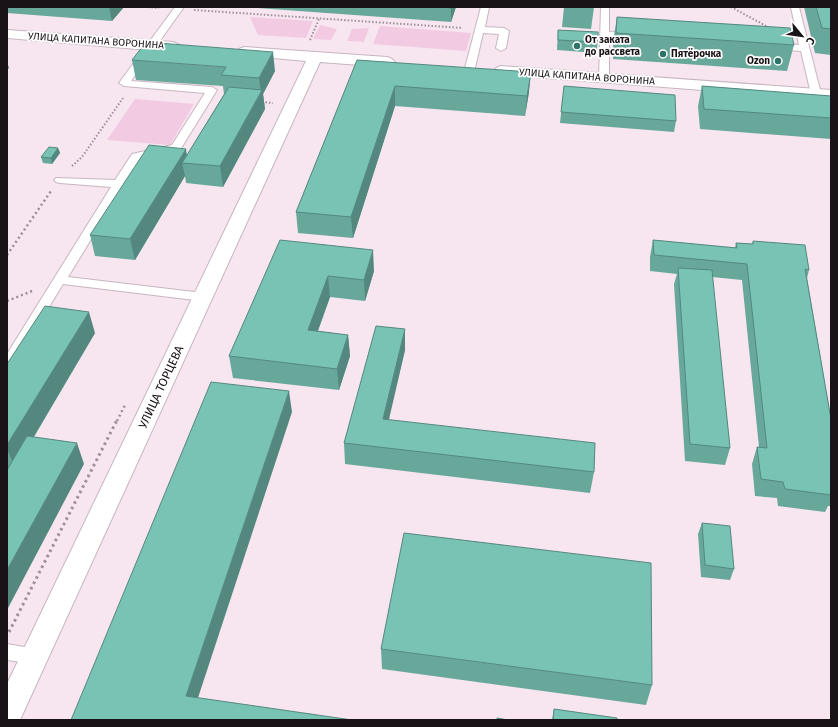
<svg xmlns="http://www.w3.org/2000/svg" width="838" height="727" viewBox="0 0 838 727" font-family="'Fira Sans',sans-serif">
	<rect width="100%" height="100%" fill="#f7e5f0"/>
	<path fill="#f2cbe3" d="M250 17 313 21 306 38 258 35Z
		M320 25 337 29 331 40 313 39Z
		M380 26 471 33 466 51 373 44Z
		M369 28 364 42 347 41 352 29Z
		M135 99 194 104 170 145 107 140Z"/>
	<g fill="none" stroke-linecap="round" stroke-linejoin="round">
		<g stroke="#c7b6c0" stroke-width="2">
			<path id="lane" d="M175 7H184L131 81 212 87 217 90 180 150 140 159 68 277 203 293 208 294 210 297 208 300 203 301 63 284 12 368 7 370V354L111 187 60 183 56 182 54 180 56 178 115 180 132 154 172 145 205 93 124 86 119 83Z
				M481 7H489L485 27 504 28 509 31 506 48 501 51 496 48 499 34 483 33 475 68 470 71 465 68Z
				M601 7H609V32L632 33 637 36 632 39 609 37V78L604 81 599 78Z
				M791 7H799L821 94 820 96 816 97 811 94 801 51 775 49 770 46 775 43 799 45Z
				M7 644 41 650 44 656 41 662 35 664 7 660Z"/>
		</g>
		<g stroke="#c7b6c0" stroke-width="2">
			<path id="street" d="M7 30 173 42 178 44 181 47 178 50 173 52 7 38Z
				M244 47 387 57 392 59 395 62 392 65 387 67 320 62 20 720H7V684L306 61 239 55 236 52 239 49Z
				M501 66 831 90V100L496 74 493 71 496 68Z"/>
		</g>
		<path stroke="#9c8f97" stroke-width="2" stroke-dasharray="1.5 2" stroke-linecap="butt" d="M148 7 159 8
			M731 7 768 27
			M194 10 463 28
			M310 40 319 19
			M262 102 273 103
			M72 166 82 157 123 98"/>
		<path stroke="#9c8f97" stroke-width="2.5" stroke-dasharray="2 3" stroke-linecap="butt" d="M7 255 51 191
			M7 301 32 291
			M117 421 125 405"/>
		<path stroke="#9c8f97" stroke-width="3" stroke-dasharray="2.5 3.5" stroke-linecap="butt" d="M9 632 117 420"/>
		<use href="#lane" fill="#fff" fill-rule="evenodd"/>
		<use href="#street" fill="#fff" fill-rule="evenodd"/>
	</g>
	<path fill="#67a89b" d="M7 7H124L112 21 7 13Z
		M242 7H456L451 22Z
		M564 7H594L591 29 562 27Z
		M804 7H831V55L815 53Z
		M617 17 794 45 787 71 613 59V42Z
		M558 30 598 42 596 53 557 50Z
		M132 60 275 71 263 94 265 109 223 187 186 183 185 176 135 260 95 256 90 235 187 155 224 94 223 86 136 80Z
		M357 60 529 92 525 116 395 106 353 238 298 233 296 212Z
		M564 86 676 121 674 132 560 123Z
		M702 86 831 96V139L700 129 698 106Z
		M58 148 60 153 52 164 43 163 41 157Z
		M280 240 374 271 365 301 330 297 318 331 348 335 350 356 339 390 233 378 229 356Z
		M653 240 735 248 736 243 752 244 753 241 809 270 807 278 831 419V506H828L825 512 778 506 777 498 755 496 752 464 757 447H759L742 280 712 277 730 448 725 465 685 461 674 284 677 274 650 271V257Z
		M405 329V350L388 420 594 472 590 493 345 464 344 443Z
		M95 333 34 437 84 464 7 467V364Z
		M702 523 734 569 730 580 701 577 698 534Z
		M381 649 652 685 646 705 382 669Z
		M554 709 617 720H552Z"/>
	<path fill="#54887e" d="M109 7H124L112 21Z
		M452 7H456L451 22V8Z
		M273 52 275 71 263 94 265 109 223 187 220 166 261 93 259 78Z
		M7 62 9 68 7 70Z
		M531 72 529 92 525 116 527 96Z
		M395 86V106L353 238 351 217Z
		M58 148 60 153 52 164 51 158Z
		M186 149 188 163H182L185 176 135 260 130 239Z
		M373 250 374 271 365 301 364 280Z
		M328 276 330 297 310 352 308 330Z
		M89 312 95 333 15 468 7 449V445Z
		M405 329V350L384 441 383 419Z
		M348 335 350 356 339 390 337 369Z
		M289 391 292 412 192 716 186 696Z
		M77 443 84 464 7 610V570Z"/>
	<path fill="#78c3b4" stroke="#54887e" d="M438 7H452L451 8Z
		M816 7H831V29L822 28Z
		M617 17 790 28 794 45 616 33Z
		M558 30 598 32V42L558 40Z
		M146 42 273 52 259 78 221 75 226 67 132 60Z
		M357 60 531 72 527 96 395 86 351 217 296 212Z
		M564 86 675 95 676 121 561 112Z
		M702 86 831 96V118L704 109Z
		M229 87 262 90 220 166 182 163Z
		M149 145 186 149 130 239 90 235Z
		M49 147 58 148 51 158 41 157Z
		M280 240 373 250 364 280 328 276 308 330 348 335 337 369 229 356Z
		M653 240 737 248 736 243 753 244V241L805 245 809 270 805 269 831 419V495L785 489 783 482 761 479 757 447 767 448 747 264 654 255Z
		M678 268 712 270 730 448 690 444Z
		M45 306 89 312 7 445V364Z
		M376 326 405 329 383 419 595 443 594 472 344 443Z
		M211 382 289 391 186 696 352 720H71Z
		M27 436 77 443 7 570V470Z
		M702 523 730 526 734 569 705 565Z
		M404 533 651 563 652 685 381 649Z
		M554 709 617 718V720H553Z
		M497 718 508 720H497Z"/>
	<g fill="#2e7367" stroke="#fff" stroke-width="1.5">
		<circle cx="577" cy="46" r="4"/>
		<circle cx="663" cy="54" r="4"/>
		<circle cx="778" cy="61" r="4"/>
	</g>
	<g text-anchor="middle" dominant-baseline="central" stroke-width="3.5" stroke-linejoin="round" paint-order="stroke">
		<g font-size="10" font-weight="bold" fill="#191317" stroke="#fff" text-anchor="start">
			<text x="585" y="40">От заката<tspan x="585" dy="12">до рассвета</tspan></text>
			<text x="671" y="54">Пятёрочка</text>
			<text x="770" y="61" text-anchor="end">Ozon</text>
		</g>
		<g font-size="10" fill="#191317" stroke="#fff">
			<text transform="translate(96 41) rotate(4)">УЛИЦА КАПИТАНА ВОРОНИНА</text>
			<text transform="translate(587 77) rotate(4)">УЛИЦА КАПИТАНА ВОРОНИНА</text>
		</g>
		<g font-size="12" fill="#191317" stroke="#fff">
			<text transform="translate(161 387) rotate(-65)">УЛИЦА ТОРЦЕВА</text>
		</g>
	</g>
	<rect width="838" height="727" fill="none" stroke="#191317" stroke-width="16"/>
	<g transform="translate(802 36) rotate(119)" stroke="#ffffff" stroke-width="3" paint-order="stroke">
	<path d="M0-3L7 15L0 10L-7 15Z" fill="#191317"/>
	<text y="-6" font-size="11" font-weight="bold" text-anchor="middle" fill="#191317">С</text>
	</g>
</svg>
